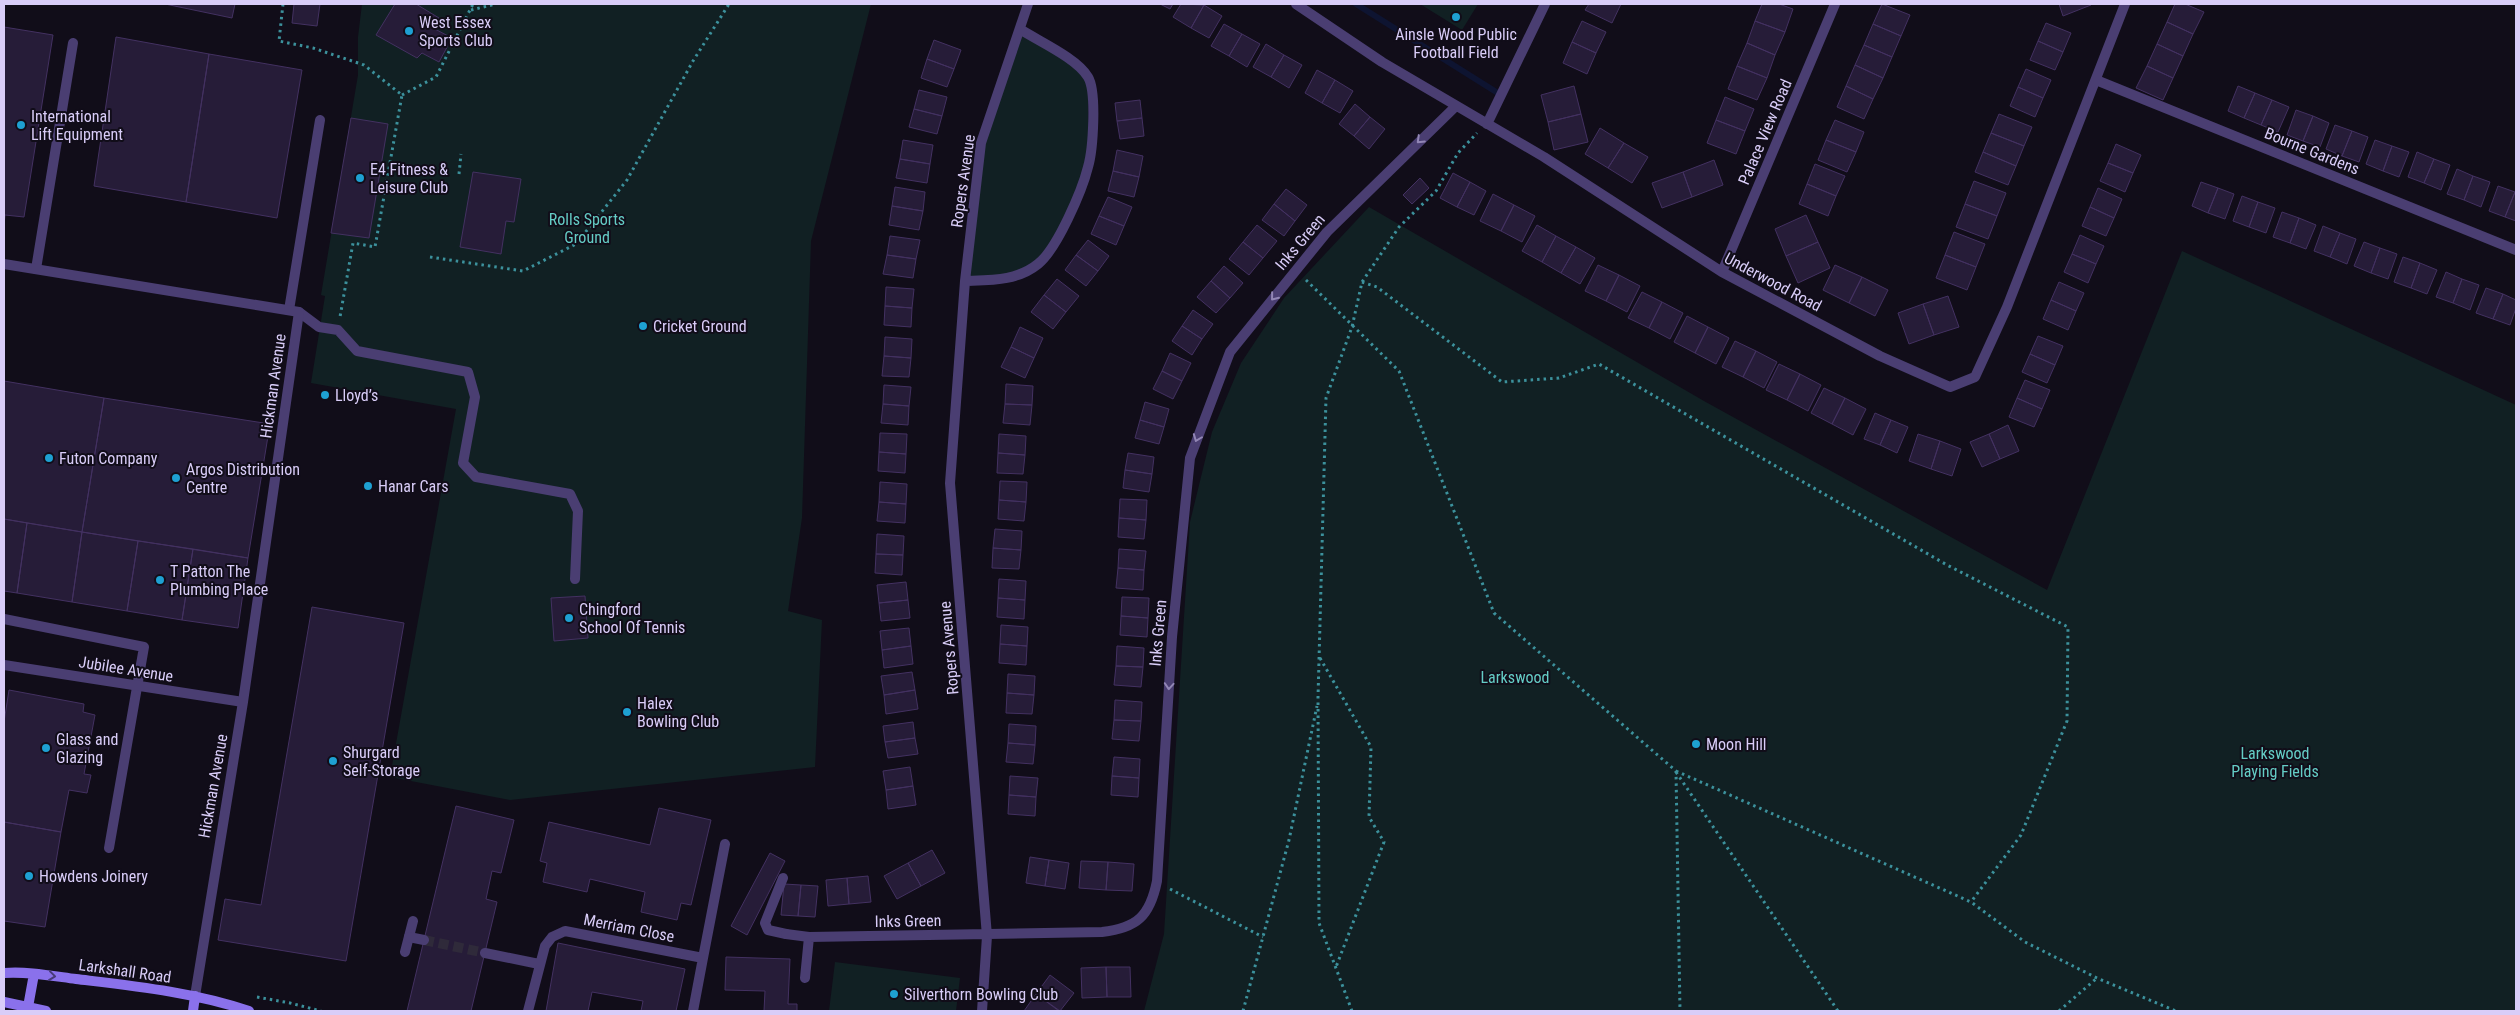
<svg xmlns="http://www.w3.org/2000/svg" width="2520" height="1015" viewBox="0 0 2520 1015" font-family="'Roboto Condensed',sans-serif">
	<rect width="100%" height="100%" fill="#110d19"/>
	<path fill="#112023" d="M362 4H871L811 241 802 518 788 611 822 620 815 767 510 800 390 777 456 409 311 383 325 296 321 295 358 75V37Z
		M1420 4H1478L1462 30Z
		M1020 29 1088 77 1089 166 1067 223 1039 264 1012 278 965 281 981 143Z
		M1369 207 1704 401 2047 590 2182 251 2516 405V1011H1144L1164 934 1190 522 1212 432 1241 363 1284 298Z
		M835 962 960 978 956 1011H829Z"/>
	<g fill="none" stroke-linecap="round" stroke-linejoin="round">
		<path stroke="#0e1431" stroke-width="6" d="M1356 4 1501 95"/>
	</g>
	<path fill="#261c38" stroke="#433161" d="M165 4H235L232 18Z
		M294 4H320L317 26 292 23Z
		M395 4H416L439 18 433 28 452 38 439 62 422 53 417 58 376 35Z
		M1160 4H1173L1170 9Z
		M1181 4 1204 5 1191 28 1173 17Z
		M1589 4H1621L1612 23 1585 10Z
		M1762 4H1779L1793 9 1785 32 1755 21Z
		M1882 4 1910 15 1901 36 1873 24Z
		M2059 4H2090L2091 5 2063 16Z
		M2175 4H2185L2204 12 2193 34 2167 22Z
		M1204 5 1222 16 1209 38 1191 28Z
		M1582 21 1606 32 1596 53 1572 42Z
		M1755 21 1785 32 1775 55 1747 43Z
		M2167 22 2193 34 2183 56 2157 44Z
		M2046 23 2071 33 2063 52 2038 41Z
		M1224 24 1242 34 1229 56 1211 46Z
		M1873 24 1901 36 1892 57 1864 45Z
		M4 27 53 35 24 217 5 215 4 225Z
		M1242 34 1260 44 1247 67 1229 56Z
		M116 37 209 54 186 202 94 186Z
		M934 40 961 50 954 69 927 59Z
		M2038 41 2063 52 2055 70 2030 60Z
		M1572 42 1596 53 1587 74 1563 63Z
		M1747 43 1775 55 1767 78 1737 66Z
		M1266 44 1284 55 1271 77 1253 67Z
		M2157 44 2183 56 2173 78 2147 66Z
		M1864 45 1892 57 1883 78 1855 65Z
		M209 54 302 70 277 218 186 202Z
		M1284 55 1302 65 1289 88 1271 77Z
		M927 59 954 69 947 87 921 78Z
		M1855 65 1883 78 1873 99 1846 86Z
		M1737 66 1767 78 1757 100 1728 89Z
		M2147 66 2173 78 2163 100 2136 88Z
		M2026 69 2051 80 2043 98 2018 87Z
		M1317 70 1335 80 1322 103 1305 93Z
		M1335 80 1353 91 1340 113 1322 103Z
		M1574 86 1581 114 1548 122 1541 95Z
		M1846 86 1873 99 1864 119 1837 107Z
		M2238 86 2255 93 2244 118 2228 111Z
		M2018 87 2043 98 2035 117 2010 106Z
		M919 90 947 97 942 116 914 109Z
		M2255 93 2272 100 2261 125 2244 118Z
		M1725 97 1754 109 1745 131 1716 120Z
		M1140 100 1142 118 1117 121 1115 103Z
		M2272 100 2289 107 2278 132 2261 125Z
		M1355 104 1370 117 1354 136 1339 124Z
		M914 109 942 116 937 134 909 127Z
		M2296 110 2313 116 2303 141 2287 135Z
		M1581 114 1588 142 1554 150 1548 122Z
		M1999 114 2032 127 2024 146 1991 133Z
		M2313 116 2329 123 2320 147 2303 141Z
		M1370 117 1385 129 1369 149 1354 136Z
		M351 118 388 124 369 238 331 233Z
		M1142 118 1144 136 1120 139 1117 121Z
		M1716 120 1745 131 1736 154 1707 143Z
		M1835 120 1864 132 1856 152 1826 140Z
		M2335 125 2352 131 2342 156 2326 149Z
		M1600 128 1624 143 1608 168 1585 154Z
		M2352 131 2368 137 2359 162 2342 156Z
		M1991 133 2024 146 2016 166 1983 152Z
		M903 140 933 145 930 164 900 159Z
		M1826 140 1856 152 1847 172 1818 160Z
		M2375 140 2392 146 2383 171 2366 164Z
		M1624 143 1648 157 1632 183 1608 168Z
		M2116 144 2141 155 2133 173 2108 163Z
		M2392 146 2409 152 2399 177 2383 171Z
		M1117 150 1143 156 1139 177 1113 171Z
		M1983 152 2016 166 2008 185 1975 172Z
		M2417 152 2434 159 2424 183 2408 177Z
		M900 159 930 164 927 183 896 178Z
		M2434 159 2450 165 2441 190 2424 183Z
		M1714 160 1723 185 1692 197 1683 172Z
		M2108 163 2133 173 2125 192 2100 181Z
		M1815 164 1845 176 1836 196 1807 184Z
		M2457 169 2473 176 2464 200 2447 194Z
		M1113 171 1139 177 1134 197 1108 191Z
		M473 172 521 179 514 222 506 221 501 254 460 247Z
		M1683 172 1692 197 1662 208 1652 183Z
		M1453 173 1470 182 1457 207 1440 198Z
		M2473 176 2490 182 2481 207 2464 200Z
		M1420 178 1429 188 1412 204 1403 195Z
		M1974 181 2006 193 1997 216 1965 204Z
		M1470 182 1486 191 1474 215 1457 207Z
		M2201 182 2218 188 2208 213 2192 206Z
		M1807 184 1836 196 1828 216 1799 204Z
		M2498 186 2515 192 2505 217 2489 211Z
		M895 187 925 192 923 211 892 206Z
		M2098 188 2122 199 2114 218 2090 207Z
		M2218 188 2234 194 2225 219 2208 213Z
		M1286 189 1307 205 1295 221 1274 204Z
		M2515 192 2516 193V221L2505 217Z
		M1493 194 1514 205 1501 231 1480 221Z
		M2242 196 2258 202 2249 227 2233 221Z
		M1108 197 1132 207 1124 226 1099 216Z
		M2258 202 2275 208 2266 233 2249 227Z
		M1274 204 1295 221 1284 236 1262 220Z
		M1965 204 1997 216 1988 239 1956 227Z
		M1514 205 1535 216 1522 242 1501 231Z
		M892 206 923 211 919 230 889 225Z
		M2090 207 2114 218 2106 236 2082 226Z
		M2282 212 2299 218 2290 243 2273 237Z
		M1806 215 1818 242 1786 256 1775 229Z
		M1099 216 1124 226 1116 245 1091 234Z
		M2299 218 2316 225 2306 249 2290 243Z
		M1257 225 1277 241 1263 258 1243 242Z
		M1537 225 1556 236 1542 262 1522 251Z
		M2323 226 2340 233 2330 257 2314 251Z
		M1954 232 1985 244 1976 267 1945 255Z
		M2340 233 2356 239 2347 264 2330 257Z
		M2080 235 2104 246 2096 264 2072 254Z
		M890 236 920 240 916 259 887 255Z
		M1556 236 1576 247 1561 273 1542 262Z
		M1088 240 1109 256 1098 271 1076 255Z
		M1243 242 1263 258 1249 275 1229 259Z
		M1818 242 1830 268 1798 283 1786 256Z
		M2364 242 2380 248 2371 273 2354 266Z
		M1576 247 1595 258 1580 284 1561 273Z
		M2380 248 2397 254 2388 279 2371 273Z
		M2072 254 2096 264 2088 283 2064 272Z
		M887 255 916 259 913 278 883 274Z
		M1076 255 1098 271 1086 286 1065 270Z
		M1945 255 1976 267 1967 290 1936 278Z
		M2403 257 2420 263 2411 288 2394 282Z
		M2420 263 2437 270 2427 294 2411 288Z
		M1598 265 1619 275 1606 301 1585 291Z
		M1835 265 1862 277 1849 303 1823 290Z
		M1224 266 1243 283 1230 298 1211 281Z
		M2446 272 2462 279 2453 303 2436 297Z
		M1619 275 1640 286 1627 312 1606 301Z
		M1862 277 1888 290 1875 316 1849 303Z
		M1057 279 1079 296 1066 312 1044 295Z
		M2462 279 2479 285 2470 310 2453 303Z
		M1211 281 1230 298 1216 313 1197 297Z
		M2059 282 2084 293 2076 311 2051 300Z
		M886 287 914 289 912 308 885 306Z
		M2486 288 2503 294 2493 319 2476 313Z
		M1642 292 1662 302 1649 328 1628 318Z
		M2503 294 2516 300V308L2510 325 2493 319Z
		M1044 295 1066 312 1053 329 1031 312Z
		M1948 296 1959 327 1934 335 1923 304Z
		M2051 300 2076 311 2068 330 2043 319Z
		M1662 302 1683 313 1670 339 1649 328Z
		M1923 304 1934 335 1909 344 1898 313Z
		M885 306 912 308 911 327 884 325Z
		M1193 310 1213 324 1202 339 1182 326Z
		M1687 316 1708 327 1695 353 1674 342Z
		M1182 326 1202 339 1192 355 1172 341Z
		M1020 327 1043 338 1034 358 1011 347Z
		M1708 327 1729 338 1716 364 1695 353Z
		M2038 336 2063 346 2055 365 2030 354Z
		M885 337 912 339 911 358 884 356Z
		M1735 341 1756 351 1743 377 1722 367Z
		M1011 347 1034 358 1025 378 1001 367Z
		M1756 351 1777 362 1764 388 1743 377Z
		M1170 353 1191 363 1182 381 1162 371Z
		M2030 354 2055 365 2047 383 2022 372Z
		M884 356 911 358 909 377 882 376Z
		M1779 364 1800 374 1787 400 1766 390Z
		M1162 371 1182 381 1173 399 1153 389Z
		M1800 374 1821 385 1808 411 1787 400Z
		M2025 380 2050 390 2042 409 2017 398Z
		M4 381 104 398 82 532 4 519Z
		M1006 384 1033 386 1032 405 1005 404Z
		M884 385 911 387 909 406 883 404Z
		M1824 388 1845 398 1832 424 1811 413Z
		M104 398 270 424 248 558 82 532Z
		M1845 398 1866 409 1853 435 1832 424Z
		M2017 398 2042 409 2034 427 2009 417Z
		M1145 402 1169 409 1164 427 1140 420Z
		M883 404 909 406 908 425 881 423Z
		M1005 404 1032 405 1030 425 1003 423Z
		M1875 413 1891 420 1880 445 1864 439Z
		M1140 420 1164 427 1159 444 1135 438Z
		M1891 420 1908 427 1897 453 1880 445Z
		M2008 425 2019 451 2000 459 1989 434Z
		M880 433 907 434 906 454 879 452Z
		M999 434 1026 436 1025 455 998 453Z
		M1918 434 1940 441 1931 469 1909 461Z
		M1989 434 2000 459 1982 467 1970 442Z
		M1940 441 1961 449 1952 476 1931 469Z
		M879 452 906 454 905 473 878 471Z
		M998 453 1025 455 1023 474 997 473Z
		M1128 453 1154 457 1152 474 1125 470Z
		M1125 470 1152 474 1149 492 1123 488Z
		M1000 481 1027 482 1026 502 999 500Z
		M880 482 907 484 906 504 879 502Z
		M1120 499 1147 500 1146 520 1119 518Z
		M999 500 1026 502 1024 521 998 519Z
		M879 502 906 504 905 523 877 521Z
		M1119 518 1146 520 1144 539 1118 537Z
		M4 519 27 523 17 593 4 591Z
		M27 523 82 532 72 602 17 593Z
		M995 529 1022 531 1021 550 993 548Z
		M82 532 138 541 127 611 72 602Z
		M877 534 904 536 903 555 876 554Z
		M138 541 193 549 182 620 127 611Z
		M993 548 1021 550 1019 569 992 568Z
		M193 549 248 558 238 628 182 620Z
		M1119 549 1146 551 1144 570 1118 568Z
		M876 554 903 555 902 575 875 573Z
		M1118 568 1144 570 1143 590 1116 588Z
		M999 579 1026 581 1025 600 998 598Z
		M906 582 908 600 879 603 877 585Z
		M585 596 588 638 554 641 551 598Z
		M1122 597 1149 598 1148 618 1121 616Z
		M998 598 1025 600 1024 619 997 617Z
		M908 600 910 618 881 621 879 603Z
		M312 607 404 623 346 961 218 940 225 899 261 905Z
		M1121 616 1148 618 1147 637 1120 635Z
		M1001 625 1028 627 1027 646 1000 644Z
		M909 628 911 646 882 650 880 631Z
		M1000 644 1027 646 1026 665 999 663Z
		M911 646 913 664 884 668 882 650Z
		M1117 646 1144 648 1143 667 1116 666Z
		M1116 666 1143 667 1141 687 1114 685Z
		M912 672 915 690 884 695 881 676Z
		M1008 674 1035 676 1034 695 1007 693Z
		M9 690 84 704 83 712 95 715 84 774 91 775 87 793 69 790 61 832 4 822V722Z
		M915 690 918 709 886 714 884 695Z
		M1007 693 1034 695 1032 714 1006 713Z
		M1115 700 1142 702 1141 721 1114 720Z
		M1114 720 1141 721 1139 741 1112 739Z
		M913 722 915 738 885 742 883 726Z
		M1009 724 1036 726 1035 745 1008 743Z
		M915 738 918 754 888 758 885 742Z
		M1008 743 1035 745 1033 764 1006 762Z
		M1114 757 1140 759 1139 778 1112 776Z
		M910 767 913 786 886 790 883 771Z
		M1010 776 1038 778 1036 797 1009 795Z
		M1112 776 1139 778 1138 797 1111 795Z
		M913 786 916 805 888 809 886 790Z
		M1009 795 1036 797 1035 816 1008 814Z
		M456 806 514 820 501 873 492 871 486 899 497 902 471 1011H407Z
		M659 808 711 820 691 905 681 903 677 920 641 912 645 892 590 879 587 892 543 882 547 863 540 861 549 822 650 845Z
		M4 822 61 832 45 927 4 921Z
		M932 850 945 873 921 886 908 863Z
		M770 853 785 861 747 935 731 926Z
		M1030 857 1049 860 1045 886 1026 883Z
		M1049 860 1069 863 1065 889 1045 886Z
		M1081 861 1108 862 1106 890 1079 888Z
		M1108 862 1134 864 1132 891 1106 890Z
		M908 863 921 886 897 899 884 876Z
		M868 876 871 902 849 904 847 878Z
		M847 878 849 904 828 906 826 880Z
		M784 884 801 885 798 916 781 915Z
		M801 885 818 886 815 917 798 916Z
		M558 943 685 969 676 1011H641L643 1001 592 992 588 1011H546Z
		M726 957 790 959 788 1004H797V1011H764L765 991 725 990Z
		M1106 967H1130L1131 997H1107Z
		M1106 967 1107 997 1082 998 1081 968Z
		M1050 975 1074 993 1060 1011 1036 994Z
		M1036 994 1059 1011H1024Z"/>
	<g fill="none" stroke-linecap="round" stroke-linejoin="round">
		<path stroke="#2f2a3a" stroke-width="10" stroke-dasharray="10 5" stroke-linecap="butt" d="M424 940 485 953"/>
		<path stroke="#3c919c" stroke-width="3" stroke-dasharray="2.5 4" stroke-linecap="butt" d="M283 4 279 41 313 48 364 65 402 95 375 247 353 243 340 317
			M471 10 496 4
			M402 95 436 77 473 4
			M459 174 461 154
			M430 257 523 271 576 244 627 180 693 61 729 4
			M1306 280 1399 371 1494 613 1676 771 1680 1011
			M1362 282 1377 287 1502 382 1559 378 1599 364 1947 565 2068 627 2067 721 2021 835 1971 902
			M1320 658 1371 747 1369 817 1384 842 1336 967
			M1676 771 1971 902 2025 942 2097 978 2176 1011
			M1676 772 1838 1011
			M1170 889 1263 937
			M257 997 290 1003 321 1011
			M1243 1011 1289 840 1317 706
			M1352 1011 1319 923 1318 698 1326 398 1352 327 1362 282 1399 227 1436 191 1458 153 1477 133
			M2059 1011 2097 978"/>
		<path stroke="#4a3e72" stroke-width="10" d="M36 269 73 43
			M289 310 320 120
			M299 312 319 327 338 330 357 351 468 372 475 397 463 463 476 477 570 494 578 511 575 579
			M4 619 144 647 109 848
			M783 878 765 923 768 930 786 934
			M405 952 413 921"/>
		<path stroke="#4a3e72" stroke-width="10" d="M1296 4 1382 62 1544 157 1722 272 1880 356 1950 387 1975 377 2007 307 2125 4
			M2096 80 2516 250
			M1487 124 1545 4
			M4 264 299 312 243 702 195 996
			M1722 272 1835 4
			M965 281C991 280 1017 281 1038 264 1057 249 1082 191 1088 167 1093 150 1097 92 1088 77 1077 58 1038 41 1020 29
			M4 665 243 702
			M786 934 809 937 1102 932C1137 928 1150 916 1157 881L1172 637 1190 458 1230 352 1327 232 1456 106
			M409 937 424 940
			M485 953 539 964
			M703 958 725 844
			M805 978 809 937
			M528 1011 545 946 552 937 565 931 703 958 693 1011
			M982 1011 987 936 950 483 965 281 981 143 1028 4"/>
		<path stroke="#8a71eb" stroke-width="10" d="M4 973C27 971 53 976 76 979 134 986 193 992 249 1011
			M4 1002 46 1011
			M28 1007 34 974
			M193 1011 195 996"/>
	</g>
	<defs><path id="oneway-chevron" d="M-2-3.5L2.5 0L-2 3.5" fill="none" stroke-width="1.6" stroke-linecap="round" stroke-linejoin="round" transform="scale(1.25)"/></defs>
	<g stroke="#9286b5">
		<use href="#oneway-chevron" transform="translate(1420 140) rotate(136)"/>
		<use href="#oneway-chevron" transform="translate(1274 297) rotate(129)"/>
		<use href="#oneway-chevron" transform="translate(1197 438) rotate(111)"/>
		<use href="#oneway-chevron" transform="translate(1169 686) rotate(94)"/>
	</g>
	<use stroke="#473a77" href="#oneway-chevron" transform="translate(52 976) rotate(7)"/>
	<g fill="#1ea0d2" stroke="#110d19" stroke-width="2">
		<circle cx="1456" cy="17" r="5"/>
		<circle cx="409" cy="31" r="5"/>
		<circle cx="21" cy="125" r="5"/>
		<circle cx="360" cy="178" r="5"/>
		<circle cx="643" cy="326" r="5"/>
		<circle cx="325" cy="395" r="5"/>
		<circle cx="49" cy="458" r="5"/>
		<circle cx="176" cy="478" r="5"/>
		<circle cx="368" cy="486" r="5"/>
		<circle cx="160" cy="580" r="5"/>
		<circle cx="569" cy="618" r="5"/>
		<circle cx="627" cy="712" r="5"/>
		<circle cx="1696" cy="744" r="5"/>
		<circle cx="46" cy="748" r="5"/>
		<circle cx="333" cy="761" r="5"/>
		<circle cx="29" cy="876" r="5"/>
		<circle cx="894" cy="994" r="5"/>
	</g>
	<g text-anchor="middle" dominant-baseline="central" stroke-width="4" stroke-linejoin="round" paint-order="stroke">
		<g font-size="16" fill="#d9cdf8" stroke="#110d19" text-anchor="start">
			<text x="419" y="22">West Essex<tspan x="419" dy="18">Sports Club</tspan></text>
			<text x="1456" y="34" text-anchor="middle">Ainsle Wood Public<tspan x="1456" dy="18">Football Field</tspan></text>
			<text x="31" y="116">International<tspan x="31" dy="18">Lift Equipment</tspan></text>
			<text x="370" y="169">E4 Fitness &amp;<tspan x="370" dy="18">Leisure Club</tspan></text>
			<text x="653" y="326">Cricket Ground</text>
			<text x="335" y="395">Lloyd’s</text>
			<text x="59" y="458">Futon Company</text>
			<text x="186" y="469">Argos Distribution<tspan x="186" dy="18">Centre</tspan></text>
			<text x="378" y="486">Hanar Cars</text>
			<text x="170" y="571">T Patton The<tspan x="170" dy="18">Plumbing Place</tspan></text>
			<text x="579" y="609">Chingford<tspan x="579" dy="18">School Of Tennis</tspan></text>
			<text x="637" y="703">Halex<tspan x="637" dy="18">Bowling Club</tspan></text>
			<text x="56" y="739">Glass and<tspan x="56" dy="18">Glazing</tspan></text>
			<text x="1706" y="744">Moon Hill</text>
			<text x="343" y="752">Shurgard<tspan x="343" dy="18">Self-Storage</tspan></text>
			<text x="39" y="876">Howdens Joinery</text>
			<text x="904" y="994">Silverthorn Bowling Club</text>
		</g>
		<g font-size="16" fill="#d9cdf8" stroke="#110d19">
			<text transform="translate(1765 132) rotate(-67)">Palace View Road</text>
			<text transform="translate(2312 151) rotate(22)">Bourne Gardens</text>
			<text transform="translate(963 181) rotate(-82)">Ropers Avenue</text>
			<text transform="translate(1300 242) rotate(-50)">Inks Green</text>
			<text transform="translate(1773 282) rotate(28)">Underwood Road</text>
			<text transform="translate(273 386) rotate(-82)">Hickman Avenue</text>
			<text transform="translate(1158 633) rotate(-85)">Inks Green</text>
			<text transform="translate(949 648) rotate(-95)">Ropers Avenue</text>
			<text transform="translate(126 669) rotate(9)">Jubilee Avenue</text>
			<text transform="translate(213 786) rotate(-80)">Hickman Avenue</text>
			<text transform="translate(908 921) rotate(-1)">Inks Green</text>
			<text transform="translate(629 928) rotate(11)">Merriam Close</text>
			<text transform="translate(125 971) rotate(8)">Larkshall Road</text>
		</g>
		<g font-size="16" fill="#64ccc5" stroke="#110d19">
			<text x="587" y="219">Rolls Sports<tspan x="587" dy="18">Ground</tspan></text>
			<text x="1515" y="677">Larkswood</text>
			<text x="2275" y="753">Larkswood<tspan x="2275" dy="18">Playing Fields</tspan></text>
		</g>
	</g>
	<rect width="2520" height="1015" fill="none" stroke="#d9cdf8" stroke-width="10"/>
</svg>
